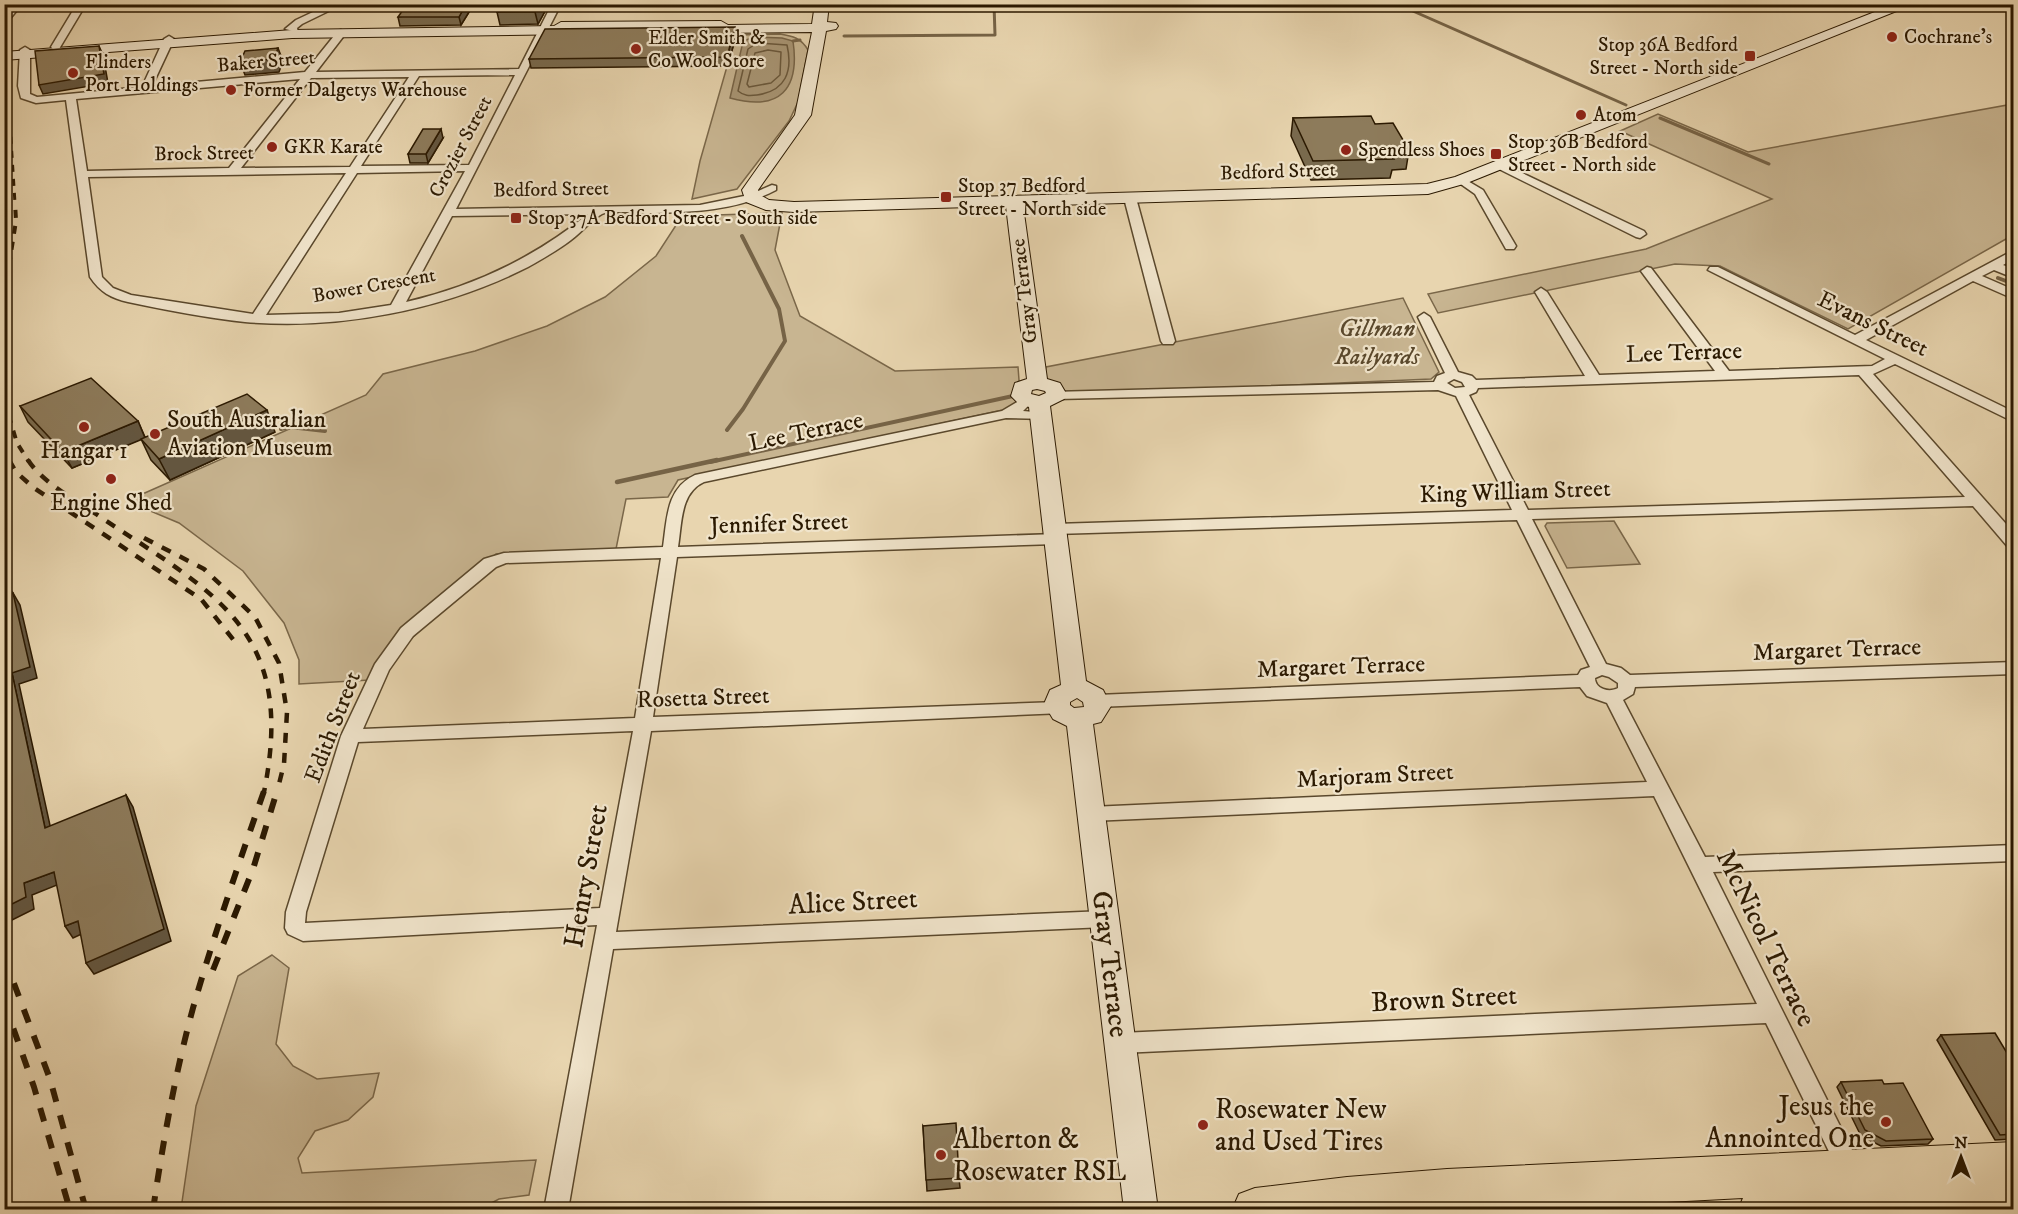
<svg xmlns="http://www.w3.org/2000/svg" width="2018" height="1214" viewBox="0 0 2018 1214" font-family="'IM FELL DW Pica',serif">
	<rect width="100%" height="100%" fill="#e8d5af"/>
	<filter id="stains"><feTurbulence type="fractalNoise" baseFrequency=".00333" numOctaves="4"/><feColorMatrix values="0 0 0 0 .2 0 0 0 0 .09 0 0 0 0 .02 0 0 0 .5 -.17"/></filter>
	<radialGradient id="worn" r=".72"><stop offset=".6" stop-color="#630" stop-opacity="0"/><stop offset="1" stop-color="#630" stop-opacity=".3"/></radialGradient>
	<path fill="#c8b591" stroke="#7a6749" stroke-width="1.5" d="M780 34C793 36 801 38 808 50L798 102 789 121 737 189 692 199 700 161 736 35Z
		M2013 104V235L1848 329 1720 266 1675 264 1438 313 1428 294 1646 249 1772 199 1620 131 1658 114 1748 152Z
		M782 213 775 250 800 316 895 371 1018 367 1021 406 678 480 668 497 626 499 616 549 496 554 370 680 299 684V660L284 623 243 571 179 523 129 502 138 496 366 395 383 374 475 351 547 326 605 297 656 256 682 216Z
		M1403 298 1439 372 1431 379 1062 395 1043 380 1046 367Z
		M1614 521 1640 564 1567 568 1545 526 1547 523Z
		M272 955 289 968 276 1044 293 1066 317 1079 379 1073 373 1097 348 1120 315 1131 298 1158 302 1173 536 1160 529 1195 499 1199 478 1210 181 1209 196 1106 238 976Z"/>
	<path fill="#a89574" stroke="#766346" stroke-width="1.5" d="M755 37 782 38 793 41C800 89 780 112 730 98L742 46 746 40Z"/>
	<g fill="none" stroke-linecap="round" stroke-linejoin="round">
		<path stroke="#6a573a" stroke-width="1.5" d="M757 43 787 45C793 71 786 91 757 95 749 96 744 96 738 91L748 49Z
			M768 50 781 52 780 75 771 83 749 87 747 84 755 53Z"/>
		<path stroke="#766346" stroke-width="3" d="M1397 4 1626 105
			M844 36 995 35 994 4
			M793 41 800 40
			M1660 118 1769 164"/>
		<path stroke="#766346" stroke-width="4" d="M1998 278 2014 284
			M281 429 290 427 325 431
			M727 430 743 409 785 341 779 309 742 236
			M710 462 1013 396"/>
		<path stroke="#766346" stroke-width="4.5" d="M617 482 717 460"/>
		<g stroke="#5a482c" stroke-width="3">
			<path id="street" d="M13 4H22L4 26V16Z
				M77 4H86L59 49H53L51 47Z
				M330 4H343L302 24 297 28 298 32 285 29 296 20Z
				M552 4H561L456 209 700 205 749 195 772 185 776 186V190C736 211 692 212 647 213 637 213 610 210 602 214 591 220 581 233 571 240 558 250 542 259 528 267 443 310 340 330 245 322 207 318 166 310 128 302 111 298 100 292 90 277L66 100 36 103 21 98 18 86 20 50 25 47 30 50V94L37 97 142 87 164 39 169 36 174 39 152 86 305 72 338 31 341 30 346 33 316 72 519 69ZM515 75 469 165 361 166 419 76ZM409 77 350 167 241 168 311 78ZM300 79 229 168 87 171 76 99ZM465 171 391 305 339 313 266 315 357 173ZM346 173 253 314 131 295 113 288 102 277 88 177ZM588 214C534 258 474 286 406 302L452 216Z
				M1995 4 2014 6V12L1996 6Z
				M1499 162 1644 231 1646 234 1640 238 1636 237 1495 167 1493 165Z
				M1461 177 1483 190 1516 246 1514 249H1506L1475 194 1455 180Z
				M1130 195 1136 198 1175 341 1173 344H1163L1161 341 1124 198Z
				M2014 250V259L2003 265 2014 269V278L1994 270 1982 276 2014 290V299L1973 281 1866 340 2014 412V422L1895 364 1873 374 2014 533V548L2008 547 1973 506 1532 519 1606 664 1621 668 1630 675 2014 662V674L1635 687 1633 694 1623 700 1705 857 2014 845V861L1713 872 1861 1168 1857 1176 1849 1179 1841 1176 1766 1023 1121 1053 1113 1050 1110 1043 1113 1036 1121 1033 1757 1004 1654 796 1091 821 1084 819 1081 814 1084 809 1091 807 1647 782 1607 703 1587 696 1580 687 1097 707 1091 705 1088 701 1091 697 1097 695 1578 675 1581 670 1590 667 1517 520 1055 534 1047 529 1055 524 1512 510 1456 396 1438 390 1057 399 1050 395 1052 392 1434 382 1437 376 1445 373 1418 317 1424 313 1430 317 1458 372 1472 376 1476 380 1585 376 1535 292 1541 288 1547 292 1599 375 1715 371 1641 271 1647 267 1651 268 1729 371 1872 366 1885 359 1708 270 1710 267H1718L1855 335ZM1859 375 1965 497 1528 510 1469 395 1476 392 1478 388ZM1454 379 1462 382 1465 387 1455 388 1447 383ZM1602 675 1609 677 1618 683V688C1609 693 1595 689 1595 678Z
				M1027 396 1034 400 1023 411 1046 413 1048 416 1046 419 1006 418 704 482C680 493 682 523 678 547L1056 534 1064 539 1056 544 677 557 653 717 1057 702 1063 703 1066 708 1063 713 651 731 616 932 1105 911 1112 913 1115 919 1112 925 1105 927 613 949 568 1210H544L597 925 303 941 288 934 285 928 286 912 341 736 375 664 401 628 484 559 504 553 663 547C667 520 666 488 695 475L1002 411ZM661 558 635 718 363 729 389 670 413 636 496 567 506 563ZM633 731 600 908 305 923 306 912 358 742Z"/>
		</g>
		<g stroke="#2b1901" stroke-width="2">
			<path id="secondary" d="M815 4H829L827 22 836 23 838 26 836 29 826 31 811 115 758 190 760 195 769 200 794 202 1427 184 1455 177 1895 4H1914L1467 183 1428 194 1023 206 1047 379 1060 383 1067 395 1064 399 1050 406 1086 681 1103 690 1111 706 1101 722 1093 724 1158 1210H1124L1067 726 1053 719 1044 704 1050 690 1061 685 1029 407 1018 403 1011 396 1015 383 1027 379 1006 206 794 212 766 210 746 202 742 190 795 115 812 32 705 33 698 29 584 30 577 34 292 38 4 60V52L292 30 554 26 561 22 721 21 728 25 812 24ZM1037 389 1045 391 1046 393 1039 396 1031 394 1032 390ZM1077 698 1083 702 1084 707 1074 708 1070 705V702Z"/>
		</g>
		<g stroke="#2b1901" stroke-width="2">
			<path id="highway" d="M2014 1142V1210H1738L1743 1198 1512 1210H1232L1239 1194 1255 1188 1347 1177 1447 1169Z"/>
		</g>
		<use href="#street" fill="#f0e4cb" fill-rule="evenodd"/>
		<use href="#secondary" fill="#f0e4cb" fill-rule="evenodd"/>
		<use href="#highway" fill="#e8d5af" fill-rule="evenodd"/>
		<path stroke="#2b1901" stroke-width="3" stroke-dasharray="7 7" stroke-linecap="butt" d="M9 109 15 203"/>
		<path stroke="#2b1901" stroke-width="4" stroke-dasharray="8 8" stroke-linecap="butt" d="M4 297 16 221 15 202
			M4 400 17 443 29 462
			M4 452 10 462"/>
		<path stroke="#2b1901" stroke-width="4.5" stroke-dasharray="10 10" stroke-linecap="butt" d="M9 460 16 472 34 488 201 599 236 643
			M28 460C42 482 75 500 96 514 215 594 297 629 264 792
			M144 538 204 569 255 617 279 663 287 712 284 764 277 792"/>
		<path stroke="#2b1901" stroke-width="6" stroke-dasharray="14 14" stroke-linecap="butt" d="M4 957 50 1079 86 1210
			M213 970 253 869 277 791
			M4 1002 34 1087 70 1210
			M153 1210C163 1142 175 1074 193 1008 214 935 239 863 264 791"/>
	</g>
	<path fill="#796a4e" stroke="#2b1901" stroke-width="1.5" d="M474 4 461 25 400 26 398 17Z
		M549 4 538 24 500 25 497 12Z
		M736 35 728 66 531 68 529 59Z
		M1293 118 1375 124 1409 150 1406 169 1392 170 1390 178 1311 180 1291 136Z
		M443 138 428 163H410L408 154Z
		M20 406 138 421 145 437 275 432 170 480 151 460 141 439 72 468 28 422Z
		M1941 1035 2013 1063V1139L1995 1140 1937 1040Z
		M1841 1082 1884 1084 1933 1139 1928 1144 1881 1146 1861 1136 1837 1087Z
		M923 1126 959 1178 960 1188 927 1191Z"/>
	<path fill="#635640" stroke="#2b1901" stroke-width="1.5" d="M466 4H474L461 25 459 17Z
		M539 4H549L538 24 535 12Z
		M735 27 736 35 728 66 727 57Z
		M99 46 103 55 108 83 43 94 39 85Z
		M278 48 283 61 279 72 245 75 240 62Z
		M441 129 443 138 428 163 426 154Z
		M267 410 275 432 170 480 159 459Z
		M138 421 145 438 72 468 63 452Z
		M13 593 20 605 37 678 19 684 53 839 45 828 12 673Z
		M126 795 133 807 171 941 94 974 86 963Z
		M54 872 62 883 32 895 34 909 12 920 4 908 24 883Z
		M78 921 86 932 73 938 65 926Z"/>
	<path fill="#8d7b5b" stroke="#2b1901" stroke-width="1.5" d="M407 4H466L459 17H398Z
		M501 4H539L535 12H497Z
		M735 27 727 57 529 59 545 29Z
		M99 46 104 74 39 85 35 51Z
		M278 48 274 59 240 62 245 51Z
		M1371 116 1375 124 1393 123 1409 150 1389 151 1394 159 1313 161 1293 118Z
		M423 129H441L426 154H408Z
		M91 378 138 421 63 452 20 406Z
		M247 394 267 410 159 459 141 439Z
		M13 593 30 667 12 673 45 828 126 795 164 929 86 963 78 921 65 926 54 872 24 883 26 897 4 908V597Z
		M1995 1033 2013 1063V1134L2000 1135 1941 1035Z
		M1882 1080 1884 1084 1903 1083 1933 1139 1886 1141 1865 1130 1841 1082Z
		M956 1123 959 1178 926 1180 923 1126Z"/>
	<g fill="#8f2418" stroke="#f0e4cb" stroke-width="2">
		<circle cx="1892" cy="37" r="6"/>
		<circle cx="636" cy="49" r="6"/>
		<rect x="1744" y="50" width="12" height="12" rx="3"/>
		<circle cx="73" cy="73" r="6"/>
		<circle cx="231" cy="90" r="6"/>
		<circle cx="1581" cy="115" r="6"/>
		<circle cx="272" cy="147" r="6"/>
		<circle cx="1346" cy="150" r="6"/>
		<rect x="1490" y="148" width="12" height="12" rx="3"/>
		<rect x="940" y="191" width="12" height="12" rx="3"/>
		<rect x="510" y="212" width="12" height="12" rx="3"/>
		<circle cx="84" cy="427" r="6"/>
		<circle cx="155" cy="434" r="6"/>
		<circle cx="111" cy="479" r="6"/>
		<circle cx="1886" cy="1122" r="6"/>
		<circle cx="1203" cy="1125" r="6"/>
		<circle cx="941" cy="1155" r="6"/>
	</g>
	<g text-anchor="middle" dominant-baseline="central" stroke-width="4.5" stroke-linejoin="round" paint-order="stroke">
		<g font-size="20" fill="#2b1901" stroke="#f0e4cb" text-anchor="start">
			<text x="1904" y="37">Cochrane's</text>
			<text x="648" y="38">Elder Smith &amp;<tspan x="648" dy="23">Co Wool Store</tspan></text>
			<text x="1738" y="45" text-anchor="end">Stop 36A Bedford<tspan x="1738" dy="23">Street - North side</tspan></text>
			<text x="85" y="62">Flinders<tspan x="85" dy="23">Port Holdings</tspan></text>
			<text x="243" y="90">Former Dalgetys Warehouse</text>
			<text x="1593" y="115">Atom</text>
			<text x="1508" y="142">Stop 36B Bedford<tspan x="1508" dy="23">Street - North side</tspan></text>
			<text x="284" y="147">GKR Karate</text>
			<text x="1358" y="150">Spendless Shoes</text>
			<text x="958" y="186">Stop 37 Bedford<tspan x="958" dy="23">Street - North side</tspan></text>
			<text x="528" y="218">Stop 37A Bedford Street - South side</text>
		</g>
		<g font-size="20" fill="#2b1901" stroke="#f0e4cb">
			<text transform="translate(266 62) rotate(-5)">Baker Street</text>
			<text transform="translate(461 147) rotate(-62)">Crozier Street</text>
			<text transform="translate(204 154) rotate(-1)">Brock Street</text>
			<text transform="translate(1278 172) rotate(-2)">Bedford Street</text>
			<text transform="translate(551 190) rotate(-1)">Bedford Street</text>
			<text transform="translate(374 286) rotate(-10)">Bower Crescent</text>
			<text transform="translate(1025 291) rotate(-97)">Gray Terrace</text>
		</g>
		<g font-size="24" fill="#2b1901" stroke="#f0e4cb">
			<text transform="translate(1873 324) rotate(26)">Evans Street</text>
			<text transform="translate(1684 353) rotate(-2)">Lee Terrace</text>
			<text transform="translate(806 432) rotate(-12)">Lee Terrace</text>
			<text transform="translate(1515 492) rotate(-2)">King William Street</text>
			<text transform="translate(779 524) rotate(-2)">Jennifer Street</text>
			<text transform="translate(1837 650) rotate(-2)">Margaret Terrace</text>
			<text transform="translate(1341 667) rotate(-2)">Margaret Terrace</text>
			<text transform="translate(703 698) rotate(-2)">Rosetta Street</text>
			<text transform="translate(333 727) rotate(-69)">Edith Street</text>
			<text transform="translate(1375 776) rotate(-3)">Marjoram Street</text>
		</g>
		<g font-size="24" font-style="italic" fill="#5a482c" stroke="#f0e4cb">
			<text x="1377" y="329">Gillman<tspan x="1377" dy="28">Railyards</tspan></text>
		</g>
		<g font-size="24" fill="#2b1901" stroke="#f0e4cb">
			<text x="167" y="420" text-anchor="start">South Australian<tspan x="167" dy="28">Aviation Museum</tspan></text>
			<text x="84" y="451">Hangar 1</text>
			<text x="111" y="503">Engine Shed</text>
		</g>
		<g font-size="28" fill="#2b1901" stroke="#f0e4cb">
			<text transform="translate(586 876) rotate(-80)">Henry Street</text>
			<text transform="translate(853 902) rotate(-3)">Alice Street</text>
			<text transform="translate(1766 938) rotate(64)">McNicol Terrace</text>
			<text transform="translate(1110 964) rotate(83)">Gray Terrace</text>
			<text transform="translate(1444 999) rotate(-3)">Brown Street</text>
		</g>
		<g font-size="28" fill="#2b1901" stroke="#f0e4cb" text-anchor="start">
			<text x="1874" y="1106" text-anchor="end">Jesus the<tspan x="1874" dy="32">Annointed One</tspan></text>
			<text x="1215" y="1109">Rosewater New<tspan x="1215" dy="32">and Used Tires</tspan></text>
			<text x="953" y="1139">Alberton &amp;<tspan x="953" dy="32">Rosewater RSL</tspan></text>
		</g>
	</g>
	<rect width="2018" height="1214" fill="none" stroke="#e8d5af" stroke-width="24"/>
	<rect x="6" y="6" width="2006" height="1202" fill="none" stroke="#2b1901" stroke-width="3"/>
	<rect x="12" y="12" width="1994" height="1190" fill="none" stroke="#2b1901" stroke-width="1.5"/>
	<g transform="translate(1961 1157)" stroke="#f0e4cb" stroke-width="4.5" paint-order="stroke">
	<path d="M0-4.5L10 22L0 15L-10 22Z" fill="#2b1901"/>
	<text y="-9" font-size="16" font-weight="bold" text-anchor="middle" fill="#2b1901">N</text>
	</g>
	<rect width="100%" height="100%" filter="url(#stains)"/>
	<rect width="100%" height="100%" fill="url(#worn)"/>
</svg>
